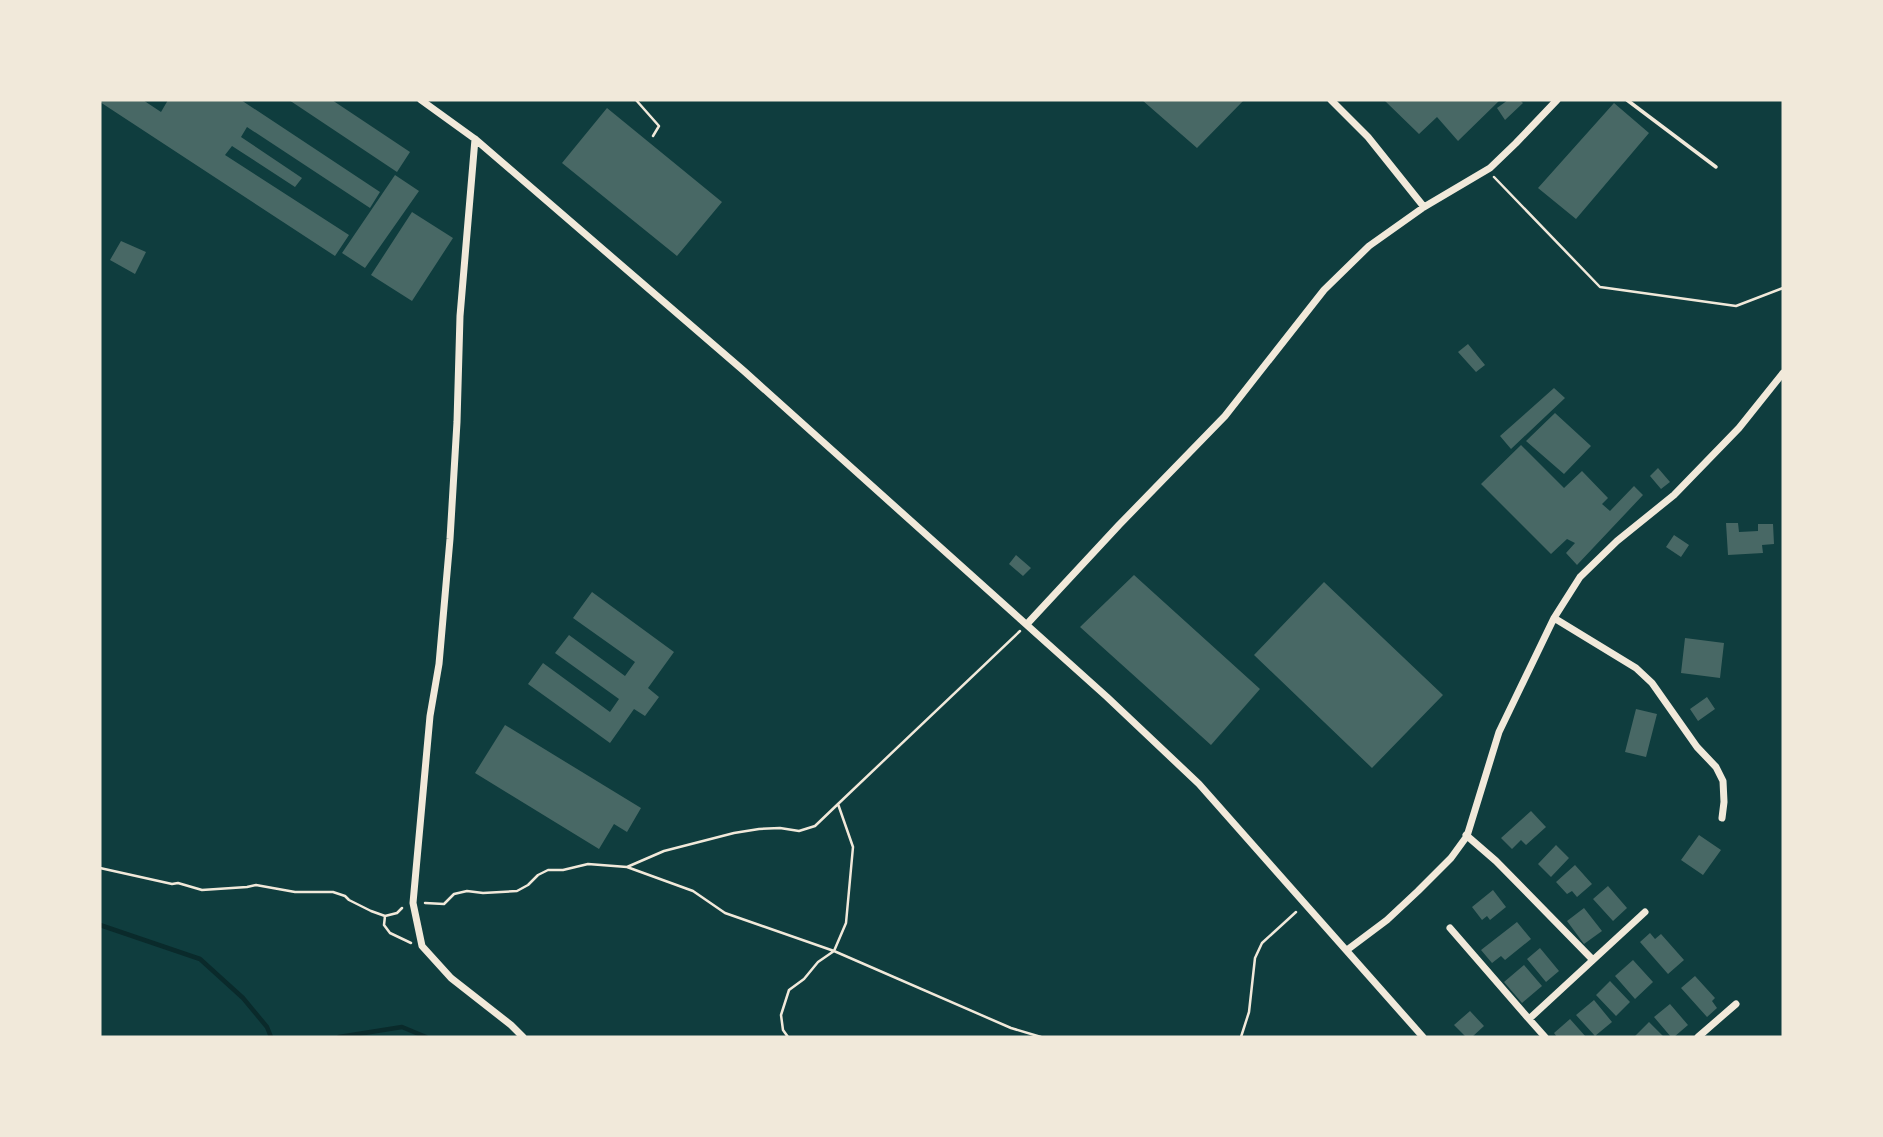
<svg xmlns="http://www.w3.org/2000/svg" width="1883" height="1137" viewBox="0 0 1883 1137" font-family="'Roboto Serif',serif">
	<rect width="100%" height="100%" fill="#0f3d3e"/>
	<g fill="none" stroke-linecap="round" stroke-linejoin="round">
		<path stroke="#0a2a2b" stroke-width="4.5" d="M100 925 200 959 243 998 267 1027 271 1037
			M339 1037 402 1027 426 1037"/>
	</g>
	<path fill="#486865" d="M100 100H143L161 112 168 100H241L380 192 370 208 247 127 241 137 302 178 295 187 232 146 225 155 349 235 335 256 100 102Z
		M289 100H332L410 152 397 172Z
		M1142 100H1244L1197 148Z
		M1384 100H1500L1458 141 1437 117 1419 134Z
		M1508 100H1520L1523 103 1505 120 1497 108Z
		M1614 103 1649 133 1576 219 1538 188Z
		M607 108 722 202 677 256 562 163Z
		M395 175 419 191 365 268 342 253Z
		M412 212 453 238 412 301 371 275Z
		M121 241 146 252 135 274 110 260Z
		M1468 344 1485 365 1476 372 1458 352Z
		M1554 388 1565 398 1511 449 1500 436Z
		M1555 413 1591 446 1564 474 1526 441Z
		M1521 445 1564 488 1582 471 1608 498 1602 504 1610 511 1634 486 1643 495 1577 565 1566 553 1575 543 1567 539 1551 554 1481 484Z
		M1658 468 1670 482 1661 489 1650 476Z
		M1726 523H1738L1739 532 1758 531V524H1773L1774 544 1762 545 1763 553 1728 555Z
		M1674 535 1689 545 1681 557 1666 547Z
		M1016 555 1031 568 1023 576 1009 564Z
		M1134 575 1260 689 1211 745 1080 627Z
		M1324 582 1443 695 1372 768 1254 655Z
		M592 592 674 652 648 688 659 697 645 716 634 709 610 743 528 684 543 663 610 712 619 699 555 653 569 635 625 676 635 662 573 618Z
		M1685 638 1724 643 1720 678 1681 673Z
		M1707 697 1715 709 1698 721 1690 709Z
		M1636 709 1657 714 1646 757 1625 752Z
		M505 725 641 808 627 832 614 824 599 849 475 773Z
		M1531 811 1546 827 1526 845 1521 840 1512 849 1501 838Z
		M1699 835 1721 850 1703 875 1681 860Z
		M1556 845 1569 858 1551 877 1538 864Z
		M1575 865 1592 884 1577 897 1572 891 1567 894 1556 882Z
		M1608 886 1627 908 1613 921 1593 899Z
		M1493 890 1506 907 1490 920 1487 916 1482 920 1472 907Z
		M1584 908 1602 931 1584 944 1567 921Z
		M1517 922 1531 939 1505 960 1501 956 1492 963 1481 950Z
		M1650 933 1655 939 1661 934 1684 960 1668 974 1640 942Z
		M1540 948 1559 971 1546 982 1527 959Z
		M1633 960 1653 982 1635 999 1615 976Z
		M1524 965 1542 986 1522 1003 1504 982Z
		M1695 976 1715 998 1712 1001 1717 1008 1707 1017 1681 988Z
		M1610 981 1630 1002 1616 1016 1596 995Z
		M1594 1000 1612 1022 1595 1036 1576 1015Z
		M1670 1004 1688 1025 1674 1037H1671L1654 1017Z
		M1470 1011 1484 1026 1472 1037H1466L1454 1025Z
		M1570 1019 1586 1037H1557L1554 1033Z
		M1649 1022 1664 1037H1634Z"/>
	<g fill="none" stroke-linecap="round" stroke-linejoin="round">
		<path stroke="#f1e9da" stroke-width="2.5" d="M636 100 659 126 653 136
			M1494 177 1600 287 1736 306 1783 288
			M627 867 664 851 734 833 759 829 780 828 799 831 815 826 838 804
			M100 868 172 884 178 883 202 890 247 887 256 885 295 892H333L345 896 349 900 371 911 385 916 397 913 402 908
			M425 903 444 904 454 894 467 891 483 893 517 891 528 885 538 875 548 870H563L588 864 627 867 693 891 725 913 834 951 1011 1028 1041 1037
			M385 916 384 925 390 933 411 943
			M788 1037 783 1030 781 1015 789 990 804 979 818 962 834 951 846 923 853 847 838 804 1020 631
			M1241 1037 1249 1012 1255 958 1262 943 1296 912"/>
		<path stroke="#f1e9da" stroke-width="3.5" d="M1627 100 1716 167"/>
		<path stroke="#f1e9da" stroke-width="7" d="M421 100 475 139 744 371 1107 697 1199 784 1423 1037
			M1331 100 1368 137 1424 207
			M475 139 460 316 457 422 450 539 439 664 430 716 413 903 422 946 451 978 511 1025 523 1037
			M1554 618 1636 668 1652 683 1697 747 1716 767 1723 781 1724 802 1722 818
			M1027 624 1119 525 1225 416 1324 290 1369 246 1424 207 1490 168 1516 143 1557 100
			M1466 835 1496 861 1593 960 1529 1019 1545 1037
			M1450 928 1529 1019
			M1347 950 1387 920 1418 891 1451 858 1467 836 1499 732 1554 618 1580 577 1617 541 1674 495 1739 428 1783 373
			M1593 960 1645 912
			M1698 1037 1736 1004"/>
	</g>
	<rect width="1883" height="1137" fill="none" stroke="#f1e9da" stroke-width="203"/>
</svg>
